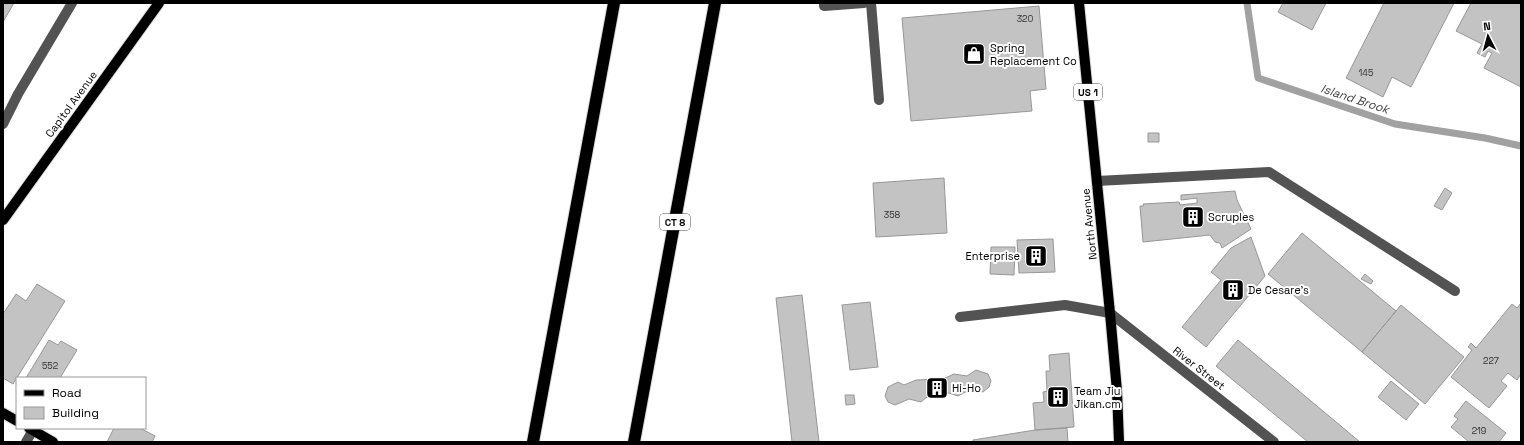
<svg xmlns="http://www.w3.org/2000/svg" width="1524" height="445" viewBox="0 0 1524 445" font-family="'Space Grotesk',sans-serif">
	<rect width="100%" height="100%" fill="#fff"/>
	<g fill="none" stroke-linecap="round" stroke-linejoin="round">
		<path stroke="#a1a1a1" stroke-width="7" d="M1247 3 1258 78 1395 124 1485 138 1521 146"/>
	</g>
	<path fill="#c3c3c3" stroke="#979797" d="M3 3H14L3 22Z
		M1283 3H1326L1312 30 1278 12Z
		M1384 3H1454L1411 87 1392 77 1383 97 1346 78Z
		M1471 3H1521V87L1484 68 1492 53 1488 51 1485 57 1477 53 1482 44 1456 31Z
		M1039 6 1046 89 1030 91 1032 111 911 121 902 18Z
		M1148 133H1159V142H1148Z
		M944 178 947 233 876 237 873 183Z
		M1445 188 1452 193 1442 210 1434 206Z
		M1235 191 1237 200 1251 229 1222 248 1220 243 1215 242 1210 235 1143 242 1140 206H1144L1143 204 1179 202 1180 205 1197 203V198L1181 200V195Z
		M1302 233 1396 311 1362 352 1268 274Z
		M1251 237 1265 276 1206 347 1182 327 1221 280 1211 272 1231 248Z
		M1053 239 1055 272 1019 273 1017 240Z
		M991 247H1015L1014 275 990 274Z
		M1365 274 1373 281 1371 284 1361 279Z
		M37 284 65 301 13 384 3 378V314L16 294 26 301Z
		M802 295 819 442H792L776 298Z
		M870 302 878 367 850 370 842 305Z
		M1521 303V374L1517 380 1508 373 1501 381 1507 386 1489 408 1451 377 1472 350 1468 347 1471 343 1476 348 1512 304 1517 308Z
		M1401 305 1464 357 1425 404 1362 352Z
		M49 340 58 345 61 341 77 350 60 378H26Z
		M1238 340 1360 442H1308L1216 366Z
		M1069 353 1074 427 1035 430 1033 403 1044 402 1043 392 1047 391 1046 371H1050L1049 355Z
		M976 370 988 374 991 381 989 387 983 392 971 389 958 396 949 393 927 397 921 402 909 399 895 405 888 402 885 396 888 387 898 382 904 385 916 380 943 379 954 374 967 376Z
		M1391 381 1419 404 1406 420 1378 397Z
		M845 395H854L855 404 846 405Z
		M1466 401 1506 433 1499 442H1469L1451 427 1458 419 1454 416Z
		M114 428H140L155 436 152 442H107Z
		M1067 428 1068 442H973V440L1035 430Z"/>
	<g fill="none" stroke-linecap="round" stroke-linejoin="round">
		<g stroke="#dbdbdb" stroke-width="12">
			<path id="major" d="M1079 3 1110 313 1117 391 1119 442
				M3 220 159 3
				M3 413 17 421
				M29 428 53 442"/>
		</g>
		<g stroke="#dbdbdb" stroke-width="14">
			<path id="highway" d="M533 442 614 3
				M634 442 715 3"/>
		</g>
		<path stroke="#535353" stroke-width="10" d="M824 3V6L864 3
			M871 3 879 100
			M3 124 18 94 72 3
			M1097 181 1269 172 1455 291
			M960 317 1065 305 1110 313 1274 442
			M26 442 33 430"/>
		<use href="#major" stroke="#000" stroke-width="10"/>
		<use href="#highway" stroke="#000" stroke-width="12"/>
	</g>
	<defs>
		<g id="shop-square" transform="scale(1.15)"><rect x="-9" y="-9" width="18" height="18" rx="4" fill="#000" stroke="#fff"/><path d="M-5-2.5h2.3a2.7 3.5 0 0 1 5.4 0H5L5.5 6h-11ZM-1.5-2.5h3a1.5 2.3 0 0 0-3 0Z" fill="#fff"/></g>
		<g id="building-square" transform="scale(1.15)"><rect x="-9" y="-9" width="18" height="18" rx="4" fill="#000" stroke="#fff"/><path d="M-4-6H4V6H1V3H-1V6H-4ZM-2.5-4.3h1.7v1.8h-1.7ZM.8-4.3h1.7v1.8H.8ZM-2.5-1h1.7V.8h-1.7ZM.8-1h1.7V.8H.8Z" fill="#fff"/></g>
	</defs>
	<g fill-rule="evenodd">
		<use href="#shop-square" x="974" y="54"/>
		<use href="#building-square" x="1193" y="217"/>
		<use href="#building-square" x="1036" y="256"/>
		<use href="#building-square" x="1233" y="290"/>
		<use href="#building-square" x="937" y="388"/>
		<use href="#building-square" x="1058" y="397"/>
	</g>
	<g text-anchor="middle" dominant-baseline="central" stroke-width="4" stroke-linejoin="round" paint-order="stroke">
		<g font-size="9" fill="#313131">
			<text x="1025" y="19">320</text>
			<text x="1366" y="73">145</text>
			<text x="892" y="215">358</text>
			<text x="1491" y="361">227</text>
			<text x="50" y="366">552</text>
			<text x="1479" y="431">219</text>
		</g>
		<g fill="#fff" stroke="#4c4c4c" stroke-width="1">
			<rect x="1074" y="84" width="28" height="16" rx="3"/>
			<rect x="660" y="214" width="30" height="16" rx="3"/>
		</g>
		<g font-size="10" font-weight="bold" fill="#000">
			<text x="1088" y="92">US 1</text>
			<text x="675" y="222">CT 8</text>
		</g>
		<g font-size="11" fill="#000" stroke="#fff" text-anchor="start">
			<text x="990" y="48">Spring<tspan x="990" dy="13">Replacement Co</tspan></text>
			<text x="1208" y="217">Scruples</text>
			<text x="1020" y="256" text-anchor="end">Enterprise</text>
			<text x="1248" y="290">De Cesare's</text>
			<text x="952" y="388">Hi-Ho</text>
			<text x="1074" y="391">Team Jiu<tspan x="1074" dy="13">Jikan.cm</tspan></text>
		</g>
		<g font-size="11" fill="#000" stroke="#fff">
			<text transform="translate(71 104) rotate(-54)">Capitol Avenue</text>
			<text transform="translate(1089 224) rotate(-96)">North Avenue</text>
			<text transform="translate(1199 368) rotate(38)">River Street</text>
		</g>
		<g font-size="12" font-style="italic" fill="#424242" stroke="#fff">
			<text transform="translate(1355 99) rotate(18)">Island Brook</text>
		</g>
	</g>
	<rect width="1524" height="445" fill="none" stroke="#000000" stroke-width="8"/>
	<rect x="16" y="377" width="130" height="52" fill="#ffffff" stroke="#999999"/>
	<rect x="24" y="390" width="20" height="6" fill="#000000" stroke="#999999"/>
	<text x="52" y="397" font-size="12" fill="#000000">Road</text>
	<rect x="24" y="407" width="20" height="12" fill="#c3c3c3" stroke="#999999"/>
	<text x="52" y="417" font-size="12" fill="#000000">Building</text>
	<g transform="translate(1488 36) rotate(354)" stroke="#ffffff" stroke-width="3" paint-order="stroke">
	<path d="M0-3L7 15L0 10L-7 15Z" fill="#000000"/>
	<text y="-6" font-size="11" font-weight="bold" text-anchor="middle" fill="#000000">N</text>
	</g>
</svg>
